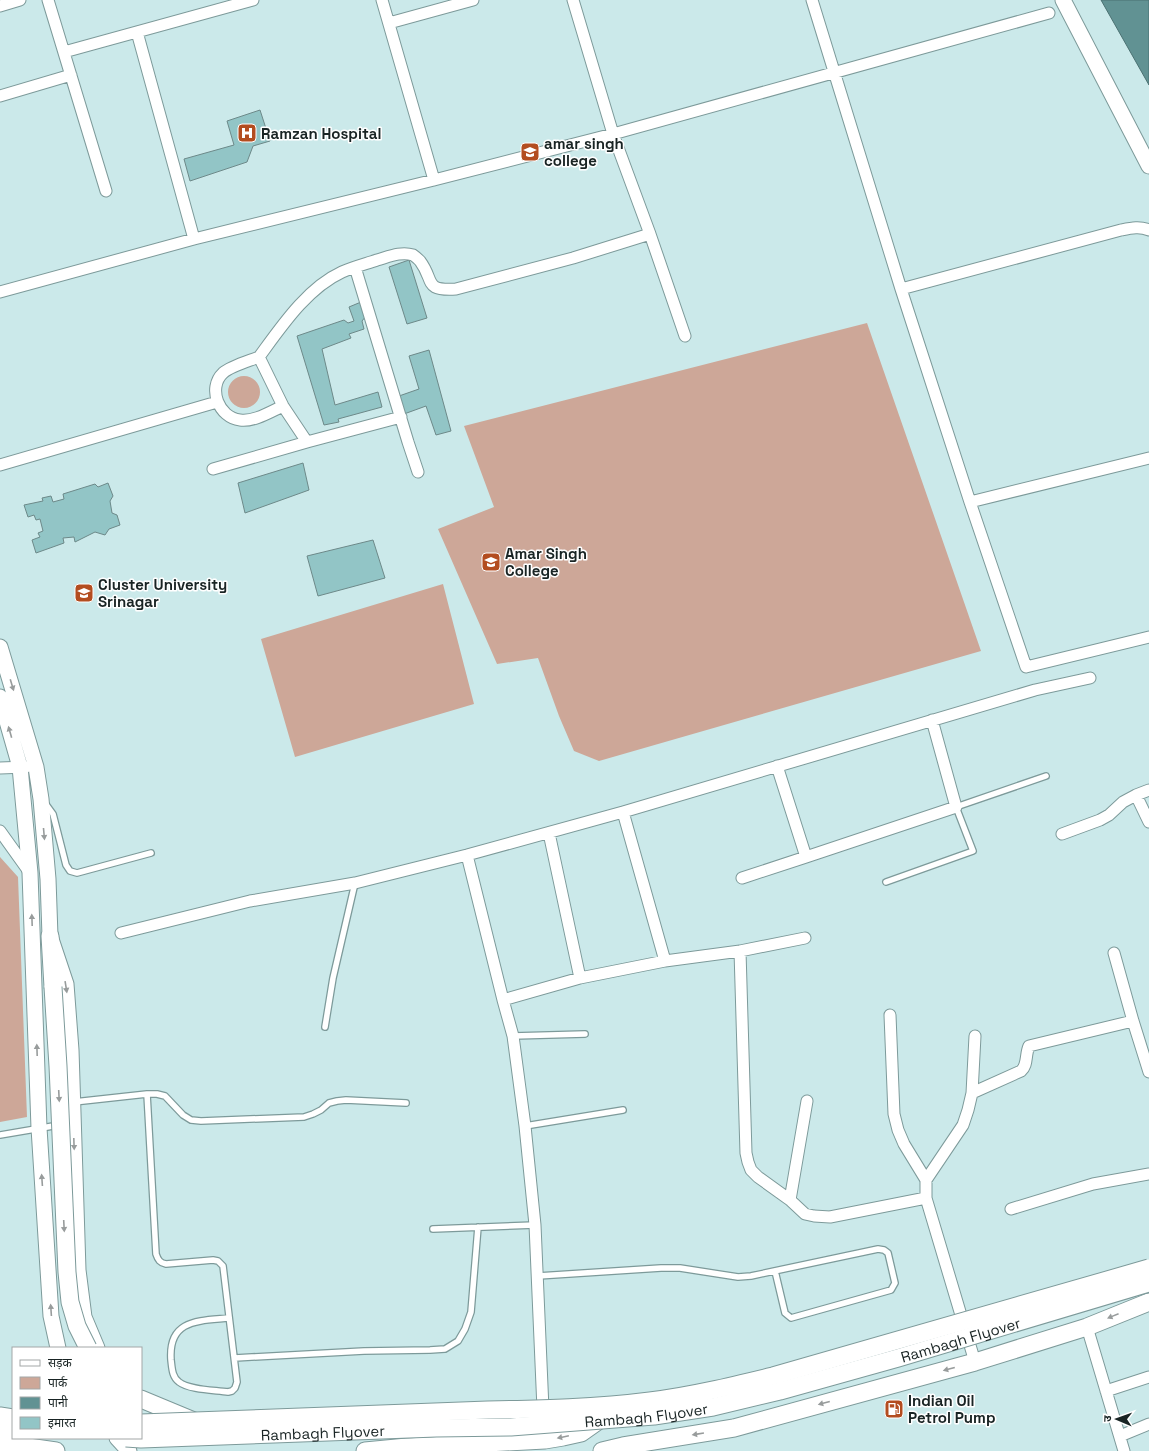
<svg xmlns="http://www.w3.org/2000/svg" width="1149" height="1451" viewBox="0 0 1149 1451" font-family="'Space Grotesk','Noto Sans Devanagari',sans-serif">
	<rect width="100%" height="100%" fill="#cbe9ea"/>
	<path fill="#cda798" d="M867 323 981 651 599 761 574 751 559 716 538 658 497 664 438 529 494 507 464 426Z
		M228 392a16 16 0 1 1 32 0a16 16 0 1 1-32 0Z
		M443 584 474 704 295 757 261 639Z
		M0 857 18 877 27 1117 0 1122Z"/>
	<path fill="#619293" stroke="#4b7172" d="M1101 0H1149V85Z"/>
	<path fill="#92c5c6" stroke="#6d8989" d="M260 110 270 141 253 146 247 162 190 181 184 159 234 145 227 121Z
		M409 260 427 318 407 324 389 267Z
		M361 302 366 316 362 321 364 329 349 334 351 338 322 349 335 405 378 392 382 407 338 419 339 422 324 425 297 336 344 320 348 323 354 321 349 307Z
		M429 350 451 431 436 435 426 406 404 414 399 396 419 389 409 356Z
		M303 463 309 490 245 513 238 483Z
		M108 483 113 496 110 501 112 513 117 515 120 525 109 529 105 535 95 532 75 542 74 537 63 538 64 543 36 553 32 540 40 537 38 533 43 531 40 519 36 520 34 515 28 517 24 505 43 501 42 498 51 496 53 502 64 499 63 494 95 484 98 487Z
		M373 540 385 578 318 596 307 556Z"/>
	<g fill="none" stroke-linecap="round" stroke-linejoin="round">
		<g stroke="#7d9a9a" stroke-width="8">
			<path id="lane" d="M45 803 53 814 66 865 70 871 77 873 151 853
				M886 882 973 851 956 807 1046 776
				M325 1027 333 978 355 883
				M513 1036 585 1034
				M147 1094 156 1254C158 1260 160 1263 166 1264L213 1260 218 1261 223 1266 237 1382 235 1388 232 1391 228 1392C215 1390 189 1390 179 1382 172 1377 172 1368 171 1360 168 1319 199 1321 229 1318
				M74 1102 147 1094H157L165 1096 183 1115 191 1120 201 1121 304 1117 313 1114 321 1110 329 1103 337 1101 346 1100 406 1103
				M525 1126 623 1110
				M0 1135 59 1125
				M433 1229 535 1225
				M538 1276 661 1268H680L738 1277 751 1276 878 1249 884 1250 888 1253 895 1283 891 1290 791 1318 785 1313 775 1271
				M235 1358 364 1351 430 1350 445 1349 458 1341 465 1329 471 1312 478 1227"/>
		</g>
		<g stroke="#7d9a9a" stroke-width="13">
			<path id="street" d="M48 0 106 191
				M382 0 434 180
				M573 0 613 134 650 234 685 336
				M812 0 901 289 970 502 1026 667 1149 637
				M0 6 20 0
				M389 23 473 0
				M137 32 194 239
				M64 52 253 0
				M0 96 71 75
				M355 267 408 442 418 472
				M901 289 1121 230C1131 228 1140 226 1149 230
				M0 292 194 239 434 180 613 134 1049 13
				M259 357C249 361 231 366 223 373 207 388 219 418 240 420 254 422 270 412 283 406
				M401 417 307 442 283 406 259 357C281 327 307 288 342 272 353 267 365 264 377 260 388 257 401 251 413 255 416 257 418 259 420 261 435 281 423 291 456 289L573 258 650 234
				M0 465 217 402
				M213 469 307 442
				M970 502 1149 458
				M777 766 806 857
				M0 768 26 767
				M1136 795 1149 822
				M623 812 665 961
				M0 831 30 873
				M549 833 580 978
				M1062 834 1100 820 1109 815 1123 802 1136 795 1149 790
				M467 855 503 1000 513 1036 525 1126 535 1225 543 1409
				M742 878 806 857 956 807 932 720
				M121 933 250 901 355 883 467 855 623 812 1035 690 1090 678
				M740 951 746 1153 748 1162 751 1170 758 1177 790 1200 805 1214 814 1216 830 1217 926 1198
				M1114 953 1133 1021 1149 1072
				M503 1000 580 978 665 961 740 951 805 938
				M890 1015 894 1114 898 1130 904 1144 926 1180
				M975 1036 972 1093 968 1110 963 1125 926 1180V1198L975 1362
				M972 1093 1021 1071C1028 1065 1025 1055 1029 1046L1133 1021
				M790 1200 807 1101
				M1011 1209 1093 1184 1149 1174
				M1087 1327 1124 1451
				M1106 1391 1149 1377
				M1120 1436 1149 1424"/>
		</g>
		<g stroke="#7d9a9a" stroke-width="17">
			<path id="secondary" d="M1063 0 1149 166
				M0 647 36 767 41 799 48 879 50 936 66 984 71 1050 78 1270 84 1317 97 1348
				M0 697 20 767 30 873 39 1128 51 1316 58 1348
				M117 1438 129 1451"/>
		</g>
		<g stroke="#7d9a9a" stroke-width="19">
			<path id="primary" d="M50 936 53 987
				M141 1399 194 1421
				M0 1416 13 1418
				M0 1428 13 1430
				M0 1443 56 1451
				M365 1451 407 1447 545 1440 563 1437 581 1433 598 1421
				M602 1451 623 1446 734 1428 975 1362 1087 1327 1149 1302"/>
		</g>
		<use href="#lane" stroke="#fff" stroke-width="5.5"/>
		<use href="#street" stroke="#fff" stroke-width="11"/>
		<use href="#secondary" stroke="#fff" stroke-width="15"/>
		<use href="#primary" stroke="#fff" stroke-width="17"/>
		<g stroke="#7d9a9a" stroke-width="19" stroke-linecap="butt">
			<g id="primary-bridge">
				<path d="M53 987 58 1066 67 1272 70 1302 77 1326 88 1348"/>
				<path d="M141 1423 488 1410C542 1409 596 1408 650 1401 691 1396 732 1386 773 1376L1149 1268"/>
				<path id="s1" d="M126 1438 141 1439 436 1428 511 1427 654 1416 713 1407 780 1391 898 1358 1149 1283"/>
			</g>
		</g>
		<use href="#primary-bridge" stroke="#fff" stroke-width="17"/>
	</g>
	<defs><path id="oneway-solid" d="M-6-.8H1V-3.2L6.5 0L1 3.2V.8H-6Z"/></defs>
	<g fill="#989c9c">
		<use href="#oneway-solid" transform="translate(12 685) rotate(73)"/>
		<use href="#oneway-solid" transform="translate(10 732) rotate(-106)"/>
		<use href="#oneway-solid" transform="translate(44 834) rotate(85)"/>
		<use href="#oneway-solid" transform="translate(32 920) rotate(-92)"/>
		<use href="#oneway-solid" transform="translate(66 987) rotate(81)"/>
		<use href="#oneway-solid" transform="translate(37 1050) rotate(-92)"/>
		<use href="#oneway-solid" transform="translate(59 1096) rotate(87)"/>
		<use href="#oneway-solid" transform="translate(74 1144) rotate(88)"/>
		<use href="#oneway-solid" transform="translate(42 1180) rotate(-94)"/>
		<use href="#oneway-solid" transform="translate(64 1226) rotate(87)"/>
		<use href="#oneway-solid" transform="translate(51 1310) rotate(-94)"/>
		<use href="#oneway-solid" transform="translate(1113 1316) rotate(158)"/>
		<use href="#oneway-solid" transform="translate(949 1369) rotate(165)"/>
		<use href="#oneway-solid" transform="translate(824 1403) rotate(165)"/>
		<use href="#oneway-solid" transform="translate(698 1434) rotate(171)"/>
		<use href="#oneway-solid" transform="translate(563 1437) rotate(168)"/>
	</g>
	<defs>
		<g id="hospital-square" transform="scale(1)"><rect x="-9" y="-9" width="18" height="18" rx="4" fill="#b34d20" stroke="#fff"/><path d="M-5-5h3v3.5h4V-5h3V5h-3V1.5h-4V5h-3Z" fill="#fff"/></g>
		<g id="university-square" transform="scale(1)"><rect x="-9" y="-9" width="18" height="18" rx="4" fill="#b34d20" stroke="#fff"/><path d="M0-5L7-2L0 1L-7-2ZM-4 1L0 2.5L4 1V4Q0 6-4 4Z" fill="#fff"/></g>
		<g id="fuel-square" transform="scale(1)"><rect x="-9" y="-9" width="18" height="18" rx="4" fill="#b34d20" stroke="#fff"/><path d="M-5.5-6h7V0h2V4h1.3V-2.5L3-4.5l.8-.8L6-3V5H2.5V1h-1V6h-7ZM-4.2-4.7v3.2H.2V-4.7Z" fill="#fff"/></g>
	</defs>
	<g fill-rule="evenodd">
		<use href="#hospital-square" x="247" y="133"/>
		<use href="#university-square" x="530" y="152"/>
		<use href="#university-square" x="491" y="562"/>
		<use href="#university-square" x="84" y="593"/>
		<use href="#fuel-square" x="894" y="1409"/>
	</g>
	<g text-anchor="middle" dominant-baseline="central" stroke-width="3" stroke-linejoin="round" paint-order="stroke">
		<g font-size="15" font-weight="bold" fill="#192424" stroke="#fff" text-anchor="start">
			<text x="261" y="133">Ramzan Hospital</text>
			<text x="544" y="143">amar singh<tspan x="544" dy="17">college</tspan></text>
			<text x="505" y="553">Amar Singh<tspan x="505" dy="17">College</tspan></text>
			<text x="98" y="584">Cluster University<tspan x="98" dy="17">Srinagar</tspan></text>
			<text x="908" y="1400">Indian Oil<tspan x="908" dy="17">Petrol Pump</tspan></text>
		</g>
		<g font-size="15" fill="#192424" stroke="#fff">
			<text stroke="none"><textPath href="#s1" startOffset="845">Rambagh Flyover</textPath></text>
			<text stroke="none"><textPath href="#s1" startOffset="521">Rambagh Flyover</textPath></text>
			<text stroke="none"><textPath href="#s1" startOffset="197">Rambagh Flyover</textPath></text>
		</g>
	</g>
	<rect x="12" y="1347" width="130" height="92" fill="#ffffff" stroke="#a3a7a7"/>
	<rect x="20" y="1360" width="20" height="6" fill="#ffffff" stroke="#a3a7a7"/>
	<text x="48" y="1367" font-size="12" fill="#192424">सड़क</text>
	<rect x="20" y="1377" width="20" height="12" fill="#cda798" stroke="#a3a7a7"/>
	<text x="48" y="1387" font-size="12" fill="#192424">पार्क</text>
	<rect x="20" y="1397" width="20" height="12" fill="#619293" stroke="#a3a7a7"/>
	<text x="48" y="1407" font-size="12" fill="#192424">पानी</text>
	<rect x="20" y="1417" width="20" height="12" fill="#92c5c6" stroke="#a3a7a7"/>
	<text x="48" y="1427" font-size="12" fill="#192424">इमारत</text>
	<g transform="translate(1117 1419) rotate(272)" stroke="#ffffff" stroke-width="3" paint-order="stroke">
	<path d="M0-3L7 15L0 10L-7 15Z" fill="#192424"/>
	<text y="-6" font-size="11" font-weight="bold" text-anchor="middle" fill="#192424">उ</text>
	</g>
</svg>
